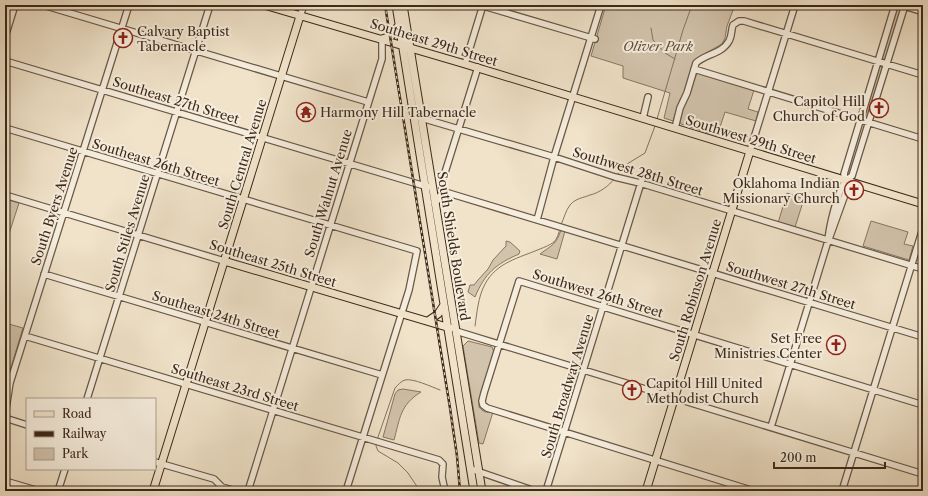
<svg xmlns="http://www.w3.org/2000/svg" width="928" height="496" viewBox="0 0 928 496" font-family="'Libre Caslon Text',serif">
	<rect width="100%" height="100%" fill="#f0e3ca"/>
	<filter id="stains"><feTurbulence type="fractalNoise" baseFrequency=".005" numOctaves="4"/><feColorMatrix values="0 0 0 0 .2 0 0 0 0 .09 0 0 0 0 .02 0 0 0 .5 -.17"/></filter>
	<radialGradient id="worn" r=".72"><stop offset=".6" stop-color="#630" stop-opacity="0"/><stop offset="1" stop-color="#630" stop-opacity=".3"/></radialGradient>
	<path fill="#d2c3ac" stroke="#887662" d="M606 5H735L727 26 725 38 722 44 697 58 691 70 685 92 680 100 673 121 664 118 670 93 623 78V66L591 56Z
		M897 8H900L901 10 885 60H884L882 57Z
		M879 66H881L883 68 868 116H866L864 114Z
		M697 73 754 90 748 109 758 112 756 121 725 112 717 136 681 124 680 122 683 108Z
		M787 193 804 199 795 227H794L778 223Z
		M5 199 19 203 5 246Z
		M871 221 908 232 904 244 913 246 909 260 863 246Z
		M561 230 565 231 557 259 540 254C552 245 556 245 561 230Z
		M506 241 510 242 520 251 519 254C496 264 485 273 475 297L468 292 470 285H474L478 280 488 269 493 260 506 246Z
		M5 323 23 328 5 387Z
		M468 341 492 347 494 352 479 400V407C483 412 486 413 493 412L483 444 479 443 463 346Z
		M403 389 421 392C400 405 400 418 394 440L383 437 395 394 398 390Z"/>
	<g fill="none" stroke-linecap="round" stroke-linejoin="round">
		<path stroke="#84735f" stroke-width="1" d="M651 28 653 40 665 53 675 59
			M657 119 683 30 692 5
			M617 175 627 164 645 153 655 126
			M561 225C564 218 566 210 570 205 576 198 583 198 590 195 599 193 609 186 614 179
			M475 326C477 313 478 297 485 284 497 262 519 258 540 249 545 247 550 245 554 242 557 239 559 233 560 228
			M377 440 395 388C398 385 401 381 405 380 413 378 432 387 440 390
			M377 443 376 446 378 451 398 463 408 473 420 491"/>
		<g stroke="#6a5845" stroke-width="8">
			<path id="minor" d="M43 5 368 102
				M480 5 595 39
				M901 5 923 12
				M300 16 304 5
				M5 37 15 5
				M5 61 428 187
				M465 64 483 5
				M478 67 442 182V188L445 192 923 337
				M694 69 923 139
				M418 117 554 157 615 177 640 183 923 269
				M643 118 648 97
				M5 128 417 251 409 290 346 491
				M675 128 680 108 687 93 696 63C705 54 722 54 729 41 732 36 731 31 733 25L739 21H744L923 75
				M750 151 795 5
				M5 195 224 261
				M537 220 554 157 601 5
				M829 239 847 189 844 174 895 5
				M44 274 382 375
				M456 331 923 474
				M25 336 439 460 443 464 442 477 445 491
				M87 399 210 5
				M5 415 10 383 129 5
				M5 418 27 425
				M771 427 828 241C829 227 837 193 845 182 847 179 849 178 852 176L905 5
				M155 462 214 479 222 487 236 491
				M471 469 535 491
				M5 481 39 491
				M58 491 65 469
				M248 491 382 59V39
				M546 491 644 173
				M754 491 487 408 483 405 482 401 484 393 519 281 923 405
				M842 491 923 228"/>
		</g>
		<g stroke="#3d2919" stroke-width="9">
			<path id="major" d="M264 5 465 64 923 204
				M396 5 474 491
				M403 5 482 491
				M382 39 391 36 399 25
				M435 202 445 192
				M224 261 450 328
				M428 321 438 314 444 305
				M153 491 300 16
				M646 491 750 151"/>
		</g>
		<use href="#minor" stroke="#f5eddd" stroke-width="5.5"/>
		<use href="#major" stroke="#f0e3ca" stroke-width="7"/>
		<g stroke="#3d2919" stroke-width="2.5">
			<path id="rail" d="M385 5 450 408 457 456 460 491"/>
		</g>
		<use href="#rail" stroke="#f5eddd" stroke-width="1" stroke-dasharray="3" stroke-linecap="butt"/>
	</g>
	<defs>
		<g id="church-ring" transform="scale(1)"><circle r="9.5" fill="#f5eddd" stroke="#8f2418" stroke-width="1.5"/><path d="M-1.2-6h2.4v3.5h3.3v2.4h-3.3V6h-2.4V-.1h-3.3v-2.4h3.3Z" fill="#8f2418"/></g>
		<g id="temple-ring" transform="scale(1)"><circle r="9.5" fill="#f5eddd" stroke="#8f2418" stroke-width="1.5"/><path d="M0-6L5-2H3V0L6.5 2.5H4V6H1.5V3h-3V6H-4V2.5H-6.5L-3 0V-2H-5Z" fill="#8f2418"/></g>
	</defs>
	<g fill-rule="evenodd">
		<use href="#church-ring" x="123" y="38"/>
		<use href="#church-ring" x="879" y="108"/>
		<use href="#temple-ring" x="306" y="112"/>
		<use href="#church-ring" x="854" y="190"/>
		<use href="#church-ring" x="836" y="345"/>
		<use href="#church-ring" x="632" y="390"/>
	</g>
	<g text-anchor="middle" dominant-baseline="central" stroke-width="4" stroke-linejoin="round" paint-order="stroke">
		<g font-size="13" fill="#3d2919" stroke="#f5eddd" text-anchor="start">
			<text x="137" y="31">Calvary Baptist<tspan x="137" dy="15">Tabernacle</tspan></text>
			<text x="865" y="101" text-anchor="end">Capitol Hill<tspan x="865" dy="15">Church of God</tspan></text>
			<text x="320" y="112">Harmony Hill Tabernacle</text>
			<text x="840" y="183" text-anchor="end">Oklahoma Indian<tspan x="840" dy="15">Missionary Church</tspan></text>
			<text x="822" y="338" text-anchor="end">Set Free<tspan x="822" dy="15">Ministries Center</tspan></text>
			<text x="646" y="383">Capitol Hill United<tspan x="646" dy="15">Methodist Church</tspan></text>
		</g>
		<g font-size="13" fill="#3d2919" stroke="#f5eddd">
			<text transform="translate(434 42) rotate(17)">Southeast 29th Street</text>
			<text transform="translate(176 100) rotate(17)">Southeast 27th Street</text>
			<text transform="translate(751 139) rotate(17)">Southwest 29th Street</text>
			<text transform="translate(156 162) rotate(17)">Southeast 26th Street</text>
			<text transform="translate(242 164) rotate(-73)">South Central Avenue</text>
			<text transform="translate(638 171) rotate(17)">Southwest 28th Street</text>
			<text transform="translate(328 193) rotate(-73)">South Walnut Avenue</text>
			<text transform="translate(54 206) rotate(-72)">South Byers Avenue</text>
			<text transform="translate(127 233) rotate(-73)">South Stiles Avenue</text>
			<text transform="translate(454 246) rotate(81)">South Shields Boulevard</text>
			<text transform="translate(273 263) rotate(17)">Southeast 25th Street</text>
			<text transform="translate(791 285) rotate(17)">Southwest 27th Street</text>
			<text transform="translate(695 290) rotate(-73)">South Robinson Avenue</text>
			<text transform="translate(598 293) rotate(17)">Southwest 26th Street</text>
			<text transform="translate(216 314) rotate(17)">Southeast 24th Street</text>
			<text transform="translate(567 386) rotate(-73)">South Broadway Avenue</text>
			<text transform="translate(235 387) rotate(17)">Southeast 23rd Street</text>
		</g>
		<g font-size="13" font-style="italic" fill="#62503e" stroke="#f5eddd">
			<text x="658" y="46">Oliver Park</text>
		</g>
	</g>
	<rect width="928" height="496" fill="none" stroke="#f0e3ca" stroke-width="20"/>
	<rect x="6" y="6" width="916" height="484" fill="none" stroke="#3d2919" stroke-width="2"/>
	<rect x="10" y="10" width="908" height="476" fill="none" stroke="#3d2919"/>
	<rect x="26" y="398" width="130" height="72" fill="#f5eddd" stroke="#ab9f8f"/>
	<rect x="34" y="411" width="20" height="6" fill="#f0e3ca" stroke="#ab9f8f"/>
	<text x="62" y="418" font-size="12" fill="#3d2919">Road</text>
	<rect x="34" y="431" width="20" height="6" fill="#3d2919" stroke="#ab9f8f"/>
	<text x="62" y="438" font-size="12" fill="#3d2919">Railway</text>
	<rect x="34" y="448" width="20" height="12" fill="#d2c3ac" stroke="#ab9f8f"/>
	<text x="62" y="458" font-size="12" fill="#3d2919">Park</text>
	<path d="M774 462v6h111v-6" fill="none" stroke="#3d2919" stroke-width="2"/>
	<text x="780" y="462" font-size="12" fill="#3d2919" stroke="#f5eddd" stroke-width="3" paint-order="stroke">200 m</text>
	<rect width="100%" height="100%" filter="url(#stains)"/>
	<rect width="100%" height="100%" fill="url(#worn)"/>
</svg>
